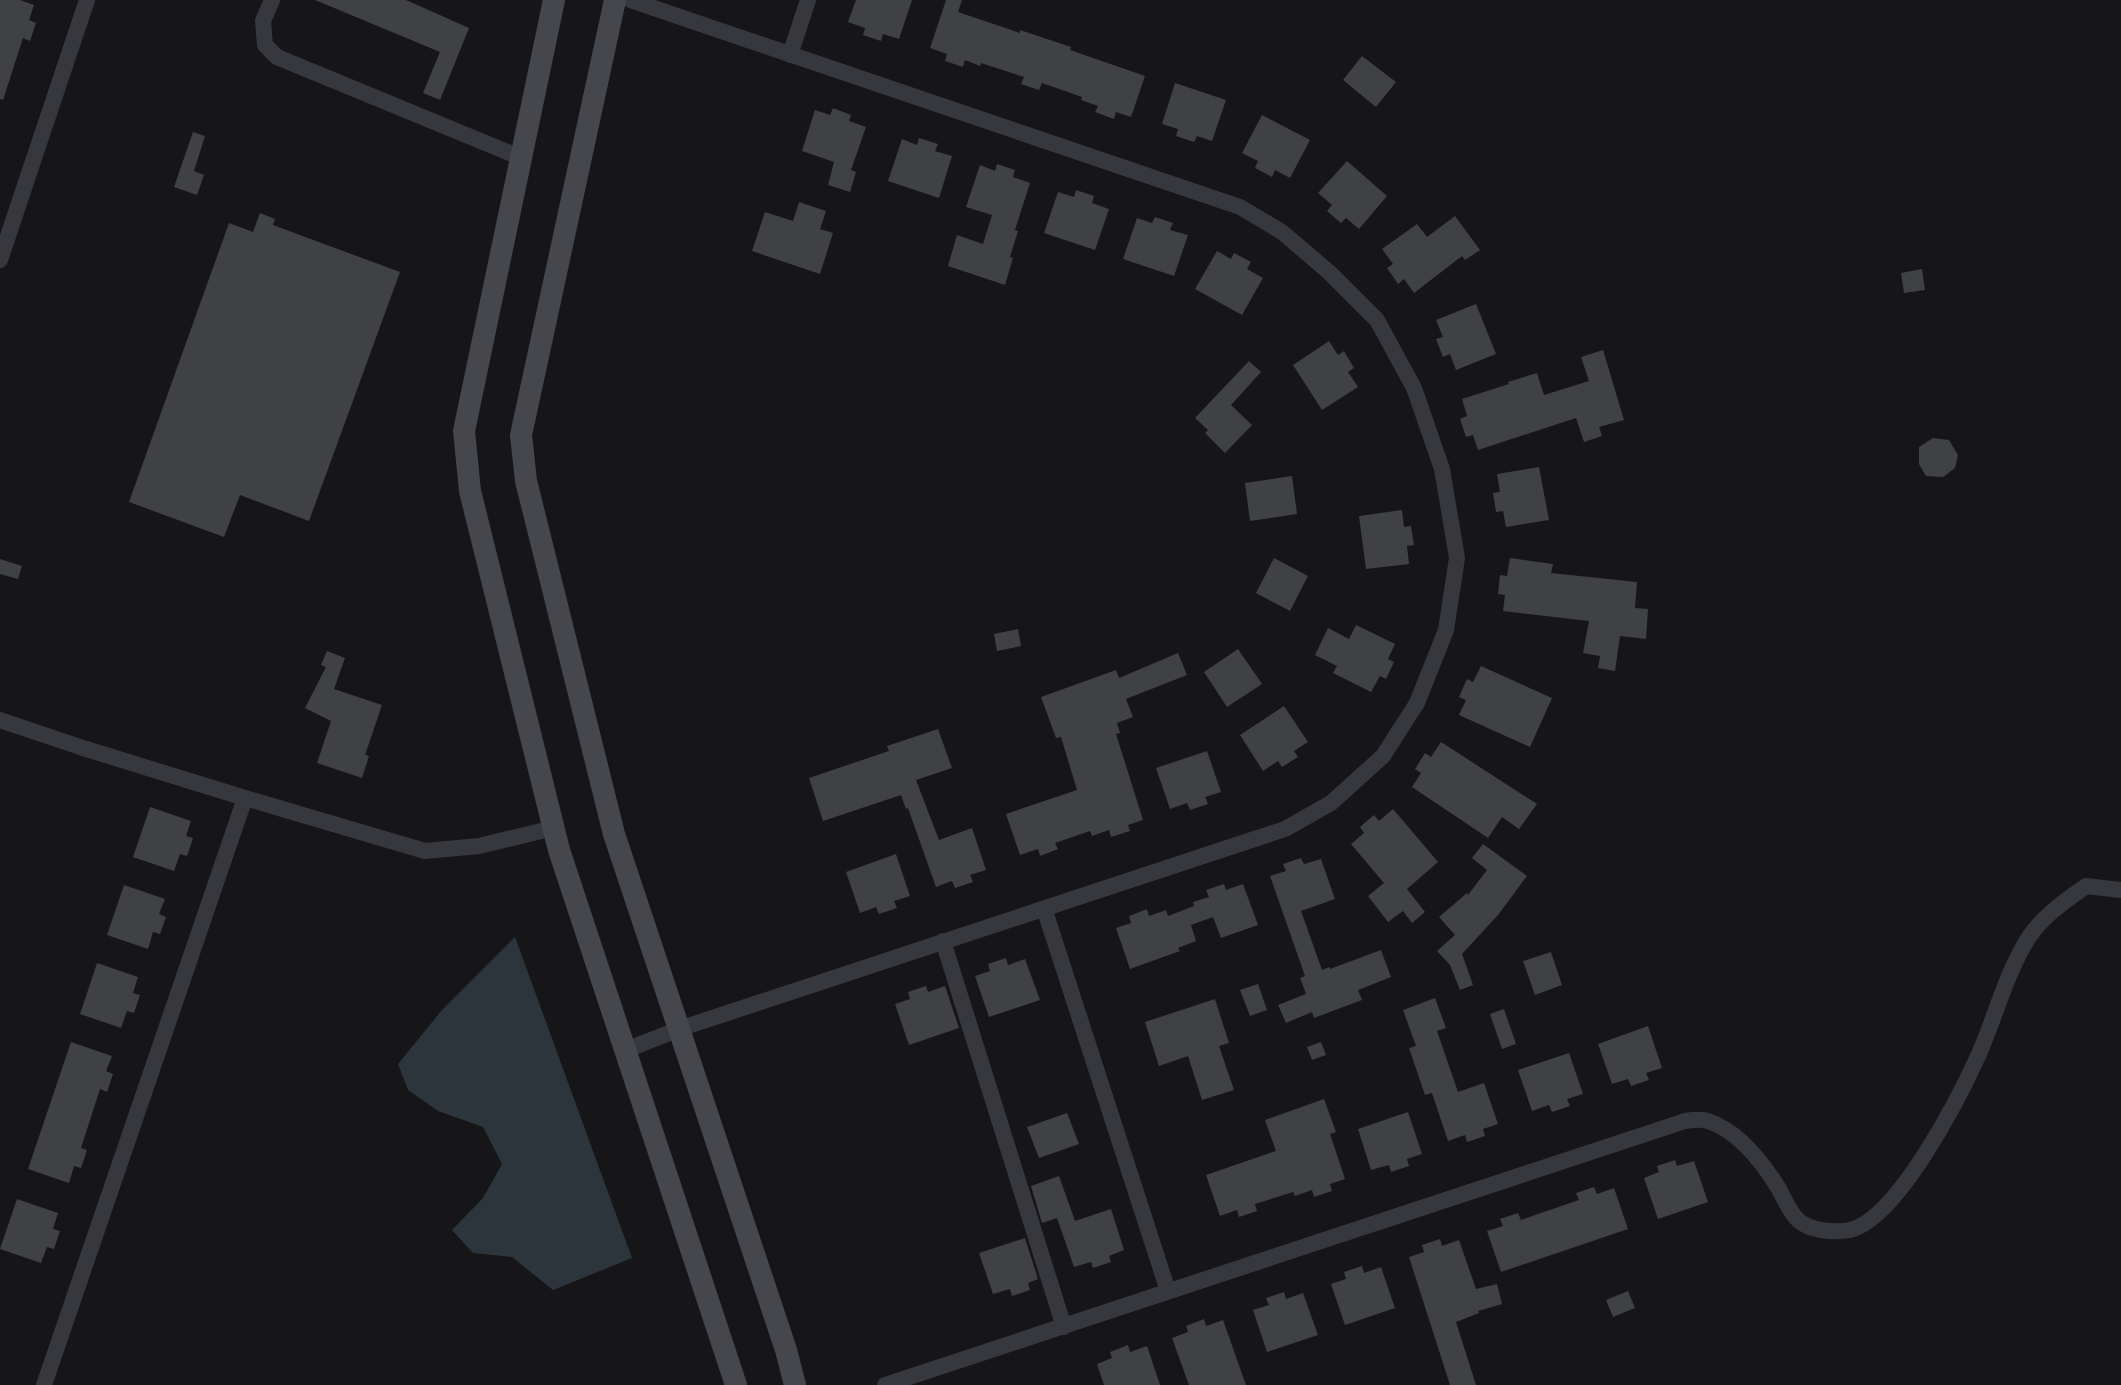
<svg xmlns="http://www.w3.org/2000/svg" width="2121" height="1385" viewBox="0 0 2121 1385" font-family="'Titillium Web',sans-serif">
	<rect width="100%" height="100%" fill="#161618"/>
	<path fill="#2c353c" d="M515 937 632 1258 553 1290 512 1257 473 1253 452 1230 483 1198 502 1164 483 1127 438 1111 408 1090 398 1064 442 1010Z"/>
	<path fill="#404145" d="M0 0H20L34 5 29 20 36 23 30 41 23 38 3 100 0 99Z
		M315 0H406L469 28 440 100 423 93 440 52Z
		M856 0H912L899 39 883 34 881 41 863 35 865 28 848 22Z
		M946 0H962L958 12 1020 33V30L1071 47 1070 50 1145 76 1131 117 1116 112 1114 119 1095 112 1098 106 1081 100 1082 97 1042 83 1039 90 1021 84 1024 77 981 63 980 66 965 60 963 67 945 61 947 54 930 48Z
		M1362 56 1396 82 1376 107 1343 80Z
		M1175 83 1226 100 1212 141 1197 136 1194 142 1176 136 1178 129 1162 124Z
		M833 108 851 115 849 121 866 127 851 170 856 172 850 192 828 185 834 162 802 151 815 110 830 115Z
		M1262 115 1310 140 1290 178 1275 170 1272 177 1255 168 1258 161 1242 153Z
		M193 132 205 136 194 171 204 175 197 195 174 187Z
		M919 138 938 144 935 151 952 156 939 198 888 181 902 139 917 145Z
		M1347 161 1387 196 1359 229 1346 218 1341 223 1327 211 1332 205 1318 193Z
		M997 164 1015 170 1013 177 1030 183 1015 230 1018 231 1010 257 1013 258 1005 285 948 266 957 235 983 244 992 215 966 207 980 165 995 171Z
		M1076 190 1094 196 1092 203 1109 209 1095 250 1044 233 1058 192 1074 197Z
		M799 202 826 211 820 229 833 233 820 274 752 251 765 212 793 221Z
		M260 213 275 219 273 225 400 272 309 521 240 495 224 537 129 502 229 223 253 232Z
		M1455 216 1480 250 1465 260 1462 256 1414 293 1404 279 1398 284 1387 268 1393 264 1382 249 1417 224 1427 237Z
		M1155 217 1173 223 1170 230 1188 235 1174 276 1123 259 1137 218 1152 223Z
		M1217 251 1231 259 1234 253 1251 262 1247 269 1263 278 1242 315 1195 289Z
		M1922 269 1925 290 1904 293 1901 273Z
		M1476 304 1496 354 1456 370 1450 354 1443 357 1436 339 1443 337 1436 320Z
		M1329 341 1338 355 1344 351 1354 368 1348 372 1358 387 1322 410 1293 365Z
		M1603 350 1624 420 1599 427 1602 436 1584 442 1576 418 1478 450 1473 435 1466 437 1460 419 1467 416 1462 399 1509 384 1508 382 1537 373 1544 395 1589 381 1581 357Z
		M1249 361 1261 372 1231 405 1252 425 1225 453 1205 433 1208 430 1195 418Z
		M1933 438 1949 440 1958 455 1955 468 1943 477 1926 476 1919 464V447Z
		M1539 467 1549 520 1506 527 1503 511 1496 512 1493 493 1500 492 1497 474Z
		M1292 476 1297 514 1250 521 1245 483Z
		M1402 510 1404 527 1411 526 1414 545 1407 546 1409 564 1366 569 1359 516Z
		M1274 558 1308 576 1290 611 1256 593Z
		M1510 558 1553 564 1551 573 1637 582 1635 608 1648 609 1646 639 1620 636 1615 671 1598 668 1600 656 1583 653 1589 621 1503 611 1505 595 1498 594 1500 575 1507 576Z
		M0 559 22 566 18 579 0 574Z
		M1356 625 1395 644 1388 659 1394 662 1386 679 1380 676 1371 692 1333 673 1337 666 1315 655 1328 628 1349 639Z
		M1018 629 1021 646 997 651 994 634Z
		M1238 649 1262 684 1227 707 1204 672Z
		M327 651 345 658 334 689 382 705 365 755 369 756 362 778 317 763 331 721 305 708 326 667 321 665Z
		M1178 653 1187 675 1126 699 1133 717 1117 723 1120 733 1116 734 1143 820 1128 825 1130 831 1111 837 1109 830 1092 836 1090 831 1055 843 1058 849 1040 856 1038 849 1020 855 1006 814 1077 790 1061 737 1056 738 1041 697 1116 670 1119 678Z
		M1481 666 1552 698 1530 747 1459 715 1466 700 1459 697 1467 679 1473 682Z
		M1284 706 1308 742 1294 751 1298 757 1282 767 1278 761 1263 771 1240 735Z
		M938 729 952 768 916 780 939 840 972 828 986 870 970 875 973 882 955 888 952 881 936 887 908 808 906 809 901 795 823 821 809 778 889 751 887 746Z
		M1441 742 1537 804 1519 829 1502 817 1488 838 1412 787 1421 773 1415 769 1425 753 1431 757Z
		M1207 751 1221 792 1205 797 1208 804 1190 810 1187 803 1170 809 1156 768Z
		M150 807 191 821 186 836 193 838 187 856 180 854 174 871 133 857Z
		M1393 809 1438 862 1407 889 1425 912 1412 923 1403 911 1388 922 1368 896 1384 883 1351 844 1364 833 1360 827 1374 815 1379 821Z
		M1483 844 1527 876 1498 915 1462 954 1473 985 1460 990 1450 965 1437 951 1455 935 1439 917 1467 893 1468 895 1487 870 1472 858Z
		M896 854 910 896 894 901 897 908 879 914 876 907 860 913 846 872Z
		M1301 858 1304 864 1321 859 1335 899 1301 911 1322 970 1330 967V969L1381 950 1391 977 1358 990 1362 1000 1314 1018 1312 1012 1286 1023 1278 1005 1306 994 1300 978 1305 976 1270 876 1286 871 1283 864Z
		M1224 884 1226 890 1243 884 1258 925 1221 938 1213 917 1191 925 1196 941 1178 948 1180 951 1130 969 1116 928 1131 923 1129 916 1147 909 1149 916 1166 910 1168 916 1194 906 1193 902 1209 897 1206 890Z
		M124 885 165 899 159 914 166 917 160 934 153 932 148 949 107 935Z
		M1551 952 1562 985 1535 995 1523 961Z
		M1006 958 1008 965 1025 959 1040 1000 989 1017 975 976 990 971 988 964Z
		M97 963 138 977 133 993 140 995 134 1013 127 1011 121 1028 80 1014Z
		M1258 984 1267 1010 1250 1016 1240 990Z
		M926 986 928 992 945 986 959 1028 909 1045 895 1004 910 999 908 992Z
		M1435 998 1446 1028 1437 1031 1458 1092 1484 1083 1498 1124 1483 1129 1485 1136 1467 1142 1465 1135 1448 1141 1432 1093 1425 1095 1409 1048 1416 1046 1403 1010Z
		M1215 999 1229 1043 1219 1046 1234 1090 1202 1100 1188 1056 1159 1066 1145 1022Z
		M1504 1009 1516 1044 1502 1049 1490 1014Z
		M1648 1026 1662 1068 1646 1073 1649 1080 1631 1086 1628 1079 1612 1084 1598 1044Z
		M71 1042 112 1056 106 1071 113 1074 107 1092 100 1089 81 1148 87 1150 81 1168 74 1166 69 1183 28 1169Z
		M1321 1042 1326 1055 1312 1060 1307 1047Z
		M1569 1053 1583 1094 1567 1099 1570 1106 1552 1112 1549 1105 1532 1111 1518 1070Z
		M1324 1099 1336 1132 1330 1134 1345 1179 1330 1184 1332 1191 1314 1197 1312 1190 1295 1196 1293 1192 1255 1204 1257 1211 1239 1217 1237 1210 1220 1216 1206 1175 1276 1151 1265 1120Z
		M1408 1112 1422 1154 1407 1159 1409 1166 1391 1172 1389 1165 1371 1170 1358 1129Z
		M1067 1113 1079 1144 1039 1158 1027 1127Z
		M1675 1160 1677 1166 1694 1161 1708 1202 1658 1219 1644 1178 1659 1172 1657 1166Z
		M1059 1176 1075 1221 1111 1209 1124 1250 1109 1256 1111 1262 1093 1268 1091 1262 1074 1267 1057 1218 1042 1223 1031 1186Z
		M1594 1187 1597 1194 1614 1188 1628 1229 1501 1272 1487 1231 1503 1226 1500 1219 1518 1213 1521 1220 1538 1214 1579 1200 1576 1193Z
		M17 1199 58 1213 53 1229 60 1231 54 1249 47 1247 41 1263 0 1249Z
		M1025 1238 1038 1279 1028 1283 1030 1290 1012 1296 1010 1289 993 1294 979 1253Z
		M1440 1239 1442 1246 1459 1240 1476 1289 1497 1284 1502 1304 1478 1311 1479 1313 1456 1322 1476 1385H1450L1409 1257 1424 1252 1422 1245Z
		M1362 1266 1364 1273 1381 1267 1395 1308 1345 1325 1331 1284 1346 1279 1344 1272Z
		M1628 1291 1635 1308 1613 1317 1606 1300Z
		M1284 1292 1286 1299 1303 1293 1318 1335 1267 1352 1253 1310 1269 1305 1266 1298Z
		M1204 1319 1206 1326 1223 1320 1246 1385H1189L1172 1338 1188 1332 1186 1326Z
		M1128 1345 1130 1352 1147 1346 1160 1385H1104L1097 1364 1112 1358 1110 1352Z"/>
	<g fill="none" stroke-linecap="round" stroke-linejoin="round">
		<path stroke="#37383d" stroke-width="16" d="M272 0 263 21 265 45 277 57 522 158
			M790 55 808 0
			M0 260 87 0
			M0 720 83 748 245 798
			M1044 908 1168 1291
			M943 941 1064 1327
			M626 1050 679 1029 1285 829 1331 803 1383 756 1417 703 1446 630 1457 558 1442 469 1414 388 1377 320 1330 273 1282 232 1240 207 630 0
			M44 1385 245 798 425 851 479 846 554 828
			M885 1385 1685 1121C1692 1120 1702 1119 1708 1121 1738 1131 1763 1163 1779 1189 1784 1198 1790 1213 1798 1220 1810 1231 1834 1233 1850 1230 1898 1218 1959 1098 1979 1054 1996 1015 2006 973 2029 937 2044 915 2065 901 2086 886L2121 890"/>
		<path stroke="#45474d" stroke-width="22" d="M554 0 464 431 470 491 559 850 736 1385
			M615 0 521 435 526 481 614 834 786 1350 795 1385"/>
	</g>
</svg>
